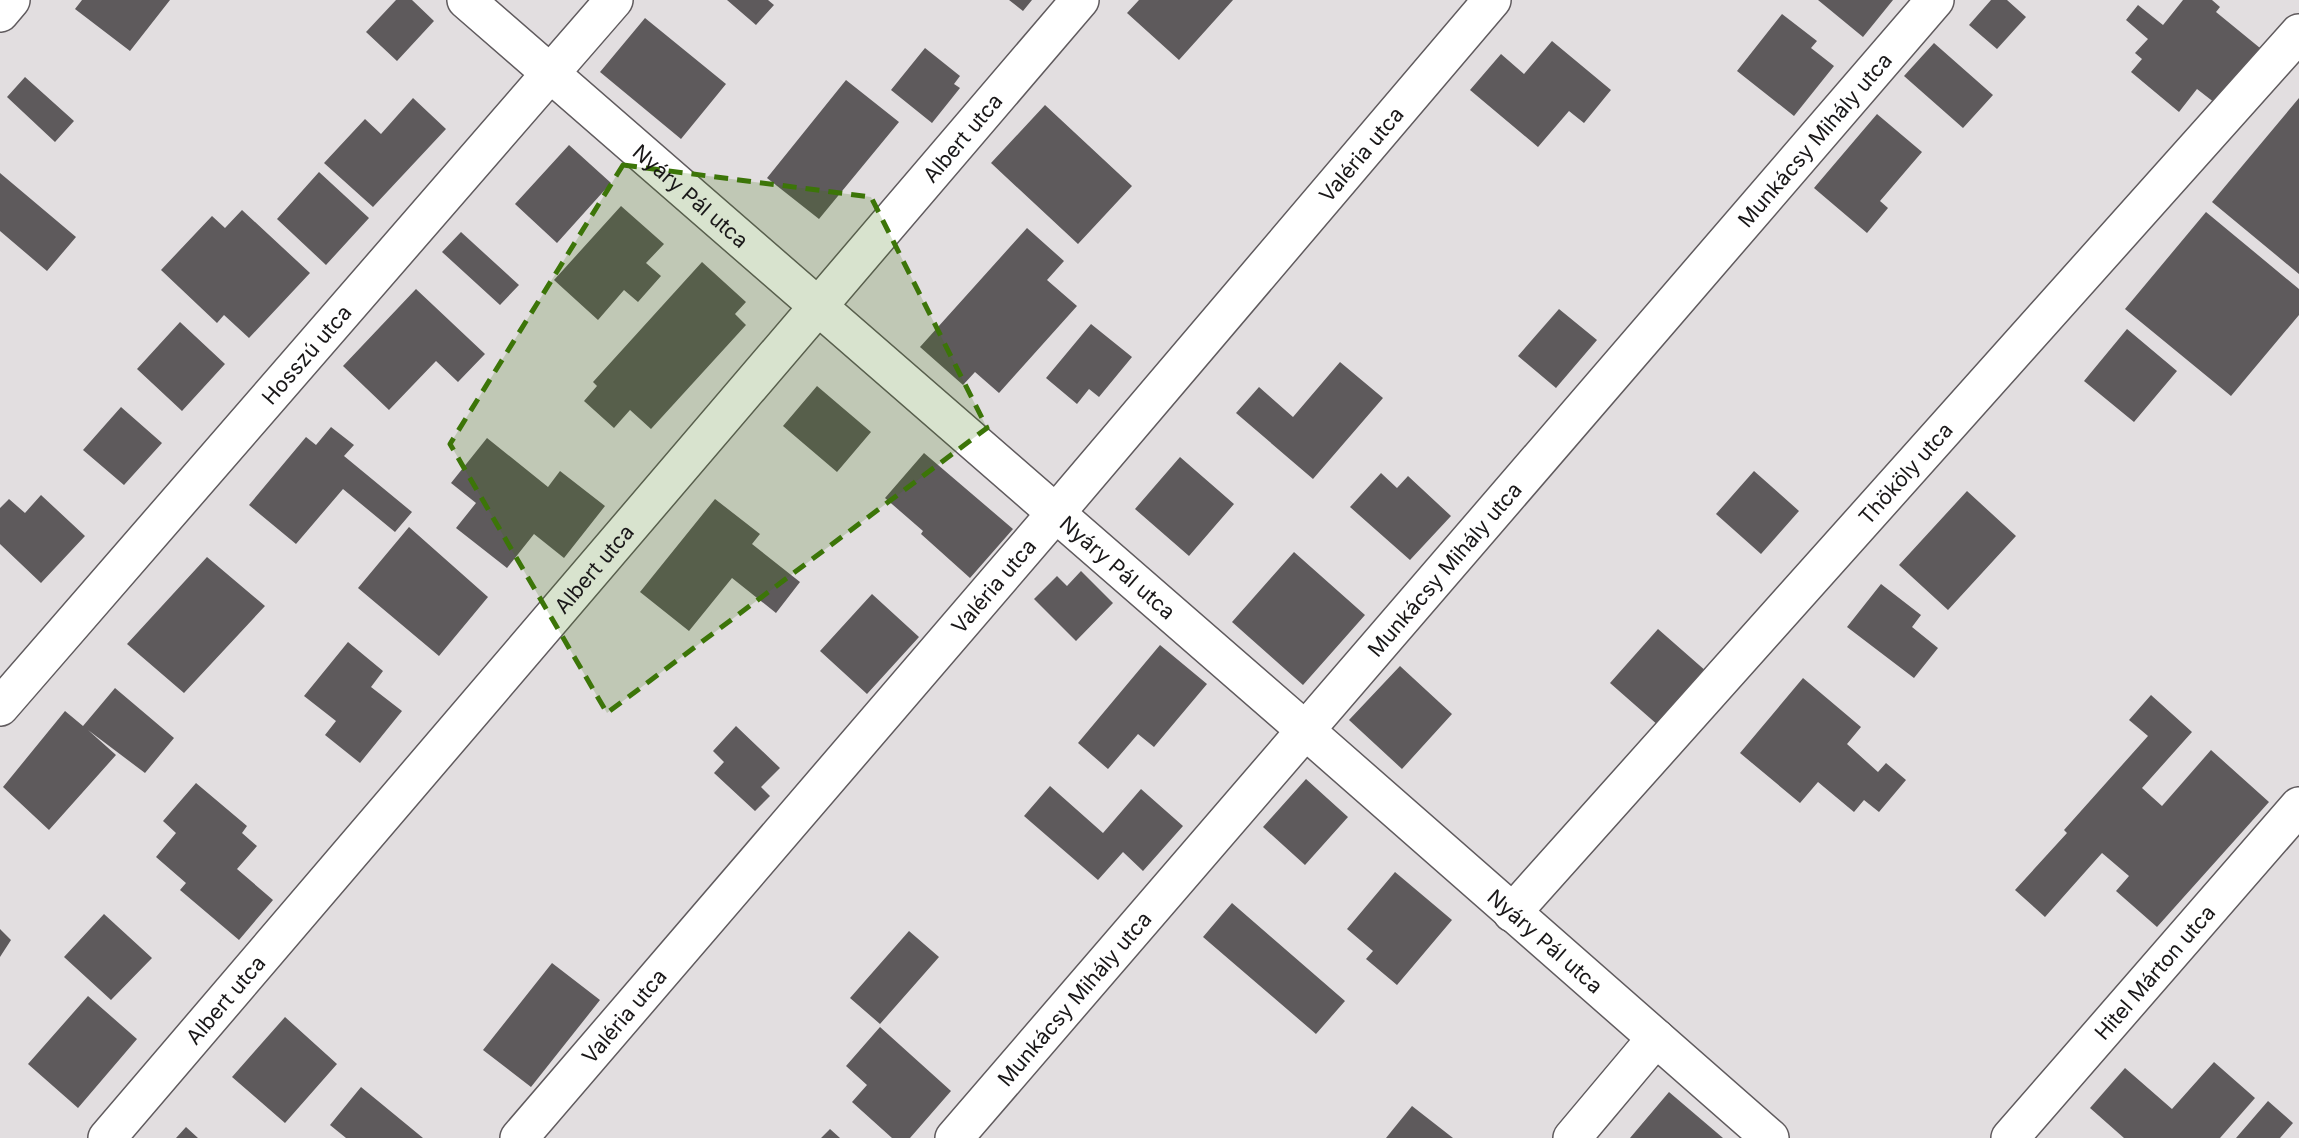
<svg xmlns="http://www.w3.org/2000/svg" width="2299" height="1138" viewBox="0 0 2299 1138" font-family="Inter,sans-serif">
	<rect width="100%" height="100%" fill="#e2dee0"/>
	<path fill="#5e5a5c" d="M82 0H170L130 51 75 9Z
		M396 0H412L434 21 397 61 366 32Z
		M727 0H768L774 5 756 25Z
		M1009 0H1032L1023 11Z
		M1139 0H1233L1179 60 1127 13Z
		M1818 0H1893L1863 37Z
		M1991 0H2007L2026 17 1997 49 1969 25Z
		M2183 0H2212L2220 7 2216 12 2260 48 2215 103 2197 89 2179 112 2131 72 2142 59 2135 53 2148 39 2126 20 2138 5 2163 25Z
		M1782 14 1817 41 1811 48 1834 66 1794 116 1737 71Z
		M645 18 726 84 681 139 600 72Z
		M1552 41 1611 90 1584 123 1569 111 1538 147 1470 90 1501 54 1524 74Z
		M1934 43 1993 95 1963 128 1904 76Z
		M925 48 960 76 954 84 960 88 932 123 891 90Z
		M25 77 74 121 55 142 7 97Z
		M846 80 899 122 819 219 767 178Z
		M413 98 446 129 373 207 324 163 365 119 381 134Z
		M2299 98V274L2212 202Z
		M1045 105 1132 186 1078 244 991 163Z
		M1877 114 1922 152 1880 201 1888 208 1867 233 1814 188Z
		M569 145 611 183 557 243 515 204Z
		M319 172 369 218 326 265 277 219Z
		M0 173 76 237 47 271 0 231Z
		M621 206 664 244 646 263 661 276 638 302 624 290 598 320 554 280Z
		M242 210 310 273 249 338 224 315 217 323 161 270 212 216 225 228Z
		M2206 212 2299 289V315L2231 396 2125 309Z
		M1027 228 1064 261 1047 280 1077 306 999 393 975 372 963 385 920 347Z
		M461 232 519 285 500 305 442 252Z
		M702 262 746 302 735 314 746 325 651 429 630 410 614 428 584 401 597 386 593 382Z
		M416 289 485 354 458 382 436 361 389 410 343 366Z
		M1559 309 1597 340 1556 388 1518 356Z
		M180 322 225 364 182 411 137 369Z
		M1091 324 1132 357 1099 397 1089 389 1077 404 1046 378Z
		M2127 329 2177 371 2134 422 2084 381Z
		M1340 362 1383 398 1313 479 1236 413 1259 387 1293 417Z
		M817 386 871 432 837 472 783 426Z
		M121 407 162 443 124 485 83 450Z
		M331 427 354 445 344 456 412 512 395 532 343 489 296 544 249 505 306 437 316 445Z
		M487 438 548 487 560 471 605 506 564 558 534 534 507 568 456 528 476 503 451 483Z
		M924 453 1013 529 970 578 921 534 923 531 885 498Z
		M1180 457 1234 504 1189 556 1135 509Z
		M1754 471 1799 511 1761 554 1716 514Z
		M1381 473 1397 488 1408 476 1451 516 1410 560 1350 507Z
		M1967 491 2016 536 1948 610 1899 565Z
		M41 495 85 536 41 583 0 544V508L9 499 25 513Z
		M715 499 760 534 752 544 800 582 776 613 732 578 689 631 640 592Z
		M409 527 488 597 439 656 358 588Z
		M1294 552 1365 615 1303 685 1232 622Z
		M207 557 265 606 184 693 127 644Z
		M1081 571 1113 603 1076 641 1034 599 1057 576 1067 586Z
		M1881 584 1921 615 1912 627 1938 648 1914 678 1847 627Z
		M872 594 919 637 867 694 820 651Z
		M1658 629 1707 672 1659 726 1610 683Z
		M348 642 383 671 371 687 402 711 360 763 325 735 336 721 304 696Z
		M1160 645 1207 684 1154 747 1138 734 1108 769 1078 743Z
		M1400 666 1452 714 1402 769 1349 720Z
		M1803 678 1861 727 1847 744 1878 772 1886 763 1906 780 1879 812 1864 800 1854 812 1818 782 1800 803 1740 753Z
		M115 688 174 738 145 773 88 730 116 755 49 830 3 787 65 711 83 726Z
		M2151 695 2192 732 2142 788 2162 806 2211 750 2269 802 2157 927 2116 891 2129 876 2102 853 2045 917 2015 890 2067 833 2064 830 2148 736 2129 720Z
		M736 726 780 768 761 787 770 796 755 811 714 773 724 762 713 751Z
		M1306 779 1348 817 1305 865 1263 827Z
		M196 783 247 826 242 833 257 846 237 869 273 900 239 940 180 890 186 883 156 857 176 833 163 821Z
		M1050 786 1103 833 1141 789 1183 826 1143 871 1123 852 1098 880 1024 816Z
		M1395 872 1452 920 1397 985 1366 959 1373 951 1347 929Z
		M1232 903 1345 1001 1316 1034 1203 937Z
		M104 914 152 958 111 1000 64 957Z
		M0 929 11 940 0 957Z
		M909 931 939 957 880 1024 850 998Z
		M552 963 600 1000 531 1087 483 1050Z
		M88 996 137 1039 78 1108 28 1064Z
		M285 1017 337 1064 285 1123 232 1077Z
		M880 1027 951 1091 910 1138H892L852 1102 867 1085 846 1066Z
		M2214 1062 2255 1098 2220 1138H2124L2090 1108 2125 1068 2172 1109Z
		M361 1087 423 1138H346L330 1125Z
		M1669 1092 1723 1138H1630Z
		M2268 1101 2293 1123 2280 1138H2236Z
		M1412 1106 1453 1138H1386Z
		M186 1127 198 1138H176Z
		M830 1129 840 1138H821Z"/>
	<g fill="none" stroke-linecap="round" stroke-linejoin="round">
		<g stroke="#605b5e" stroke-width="40">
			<g id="street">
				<path id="s1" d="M466 0 1305 730 1770 1138"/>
				<path d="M0 13 11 0"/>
				<path id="s2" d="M0 707 614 0"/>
				<path id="s3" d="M1512 913 2299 33"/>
				<path id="s4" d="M107 1138 1080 0"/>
				<path id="s5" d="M519 1138 1055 514 1492 0"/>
				<path id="s6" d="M954 1138 1935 0"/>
				<path d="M1572 1138 1656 1038"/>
				<path id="s7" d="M2010 1138 2299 806"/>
			</g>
		</g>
		<use href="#street" stroke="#fff" stroke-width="37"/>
	</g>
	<path fill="#3c7508" fill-opacity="0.2" stroke="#3c7508" stroke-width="5" stroke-dasharray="14 9" stroke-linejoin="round" d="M623 165 871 197 987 428 607 713 450 444Z"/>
	<g text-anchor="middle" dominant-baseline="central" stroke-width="7" stroke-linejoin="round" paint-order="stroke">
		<g font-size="21" fill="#191718" stroke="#f0ebed">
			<text stroke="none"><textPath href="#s4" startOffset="1316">Albert utca</textPath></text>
			<text stroke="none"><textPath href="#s6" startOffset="1318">Munkácsy Mihály utca</textPath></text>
			<text stroke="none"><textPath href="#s5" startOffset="1295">Valéria utca</textPath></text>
			<text stroke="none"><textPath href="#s1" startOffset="298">Nyáry Pál utca</textPath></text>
			<text stroke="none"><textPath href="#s2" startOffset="467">Hosszú utca</textPath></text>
			<text stroke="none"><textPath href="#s3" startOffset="590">Thököly utca</textPath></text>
			<text stroke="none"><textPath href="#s4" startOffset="749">Albert utca</textPath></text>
			<text stroke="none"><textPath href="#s1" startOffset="864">Nyáry Pál utca</textPath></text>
			<text stroke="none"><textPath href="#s6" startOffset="751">Munkácsy Mihály utca</textPath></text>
			<text stroke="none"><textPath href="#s5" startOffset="728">Valéria utca</textPath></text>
			<text stroke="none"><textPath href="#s1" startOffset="1432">Nyáry Pál utca</textPath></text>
			<text stroke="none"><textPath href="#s7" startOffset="220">Hitel Márton utca</textPath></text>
			<text stroke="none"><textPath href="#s6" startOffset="184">Munkácsy Mihály utca</textPath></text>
			<text stroke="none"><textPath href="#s4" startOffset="182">Albert utca</textPath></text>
			<text stroke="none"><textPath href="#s5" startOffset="161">Valéria utca</textPath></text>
		</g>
	</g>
</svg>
